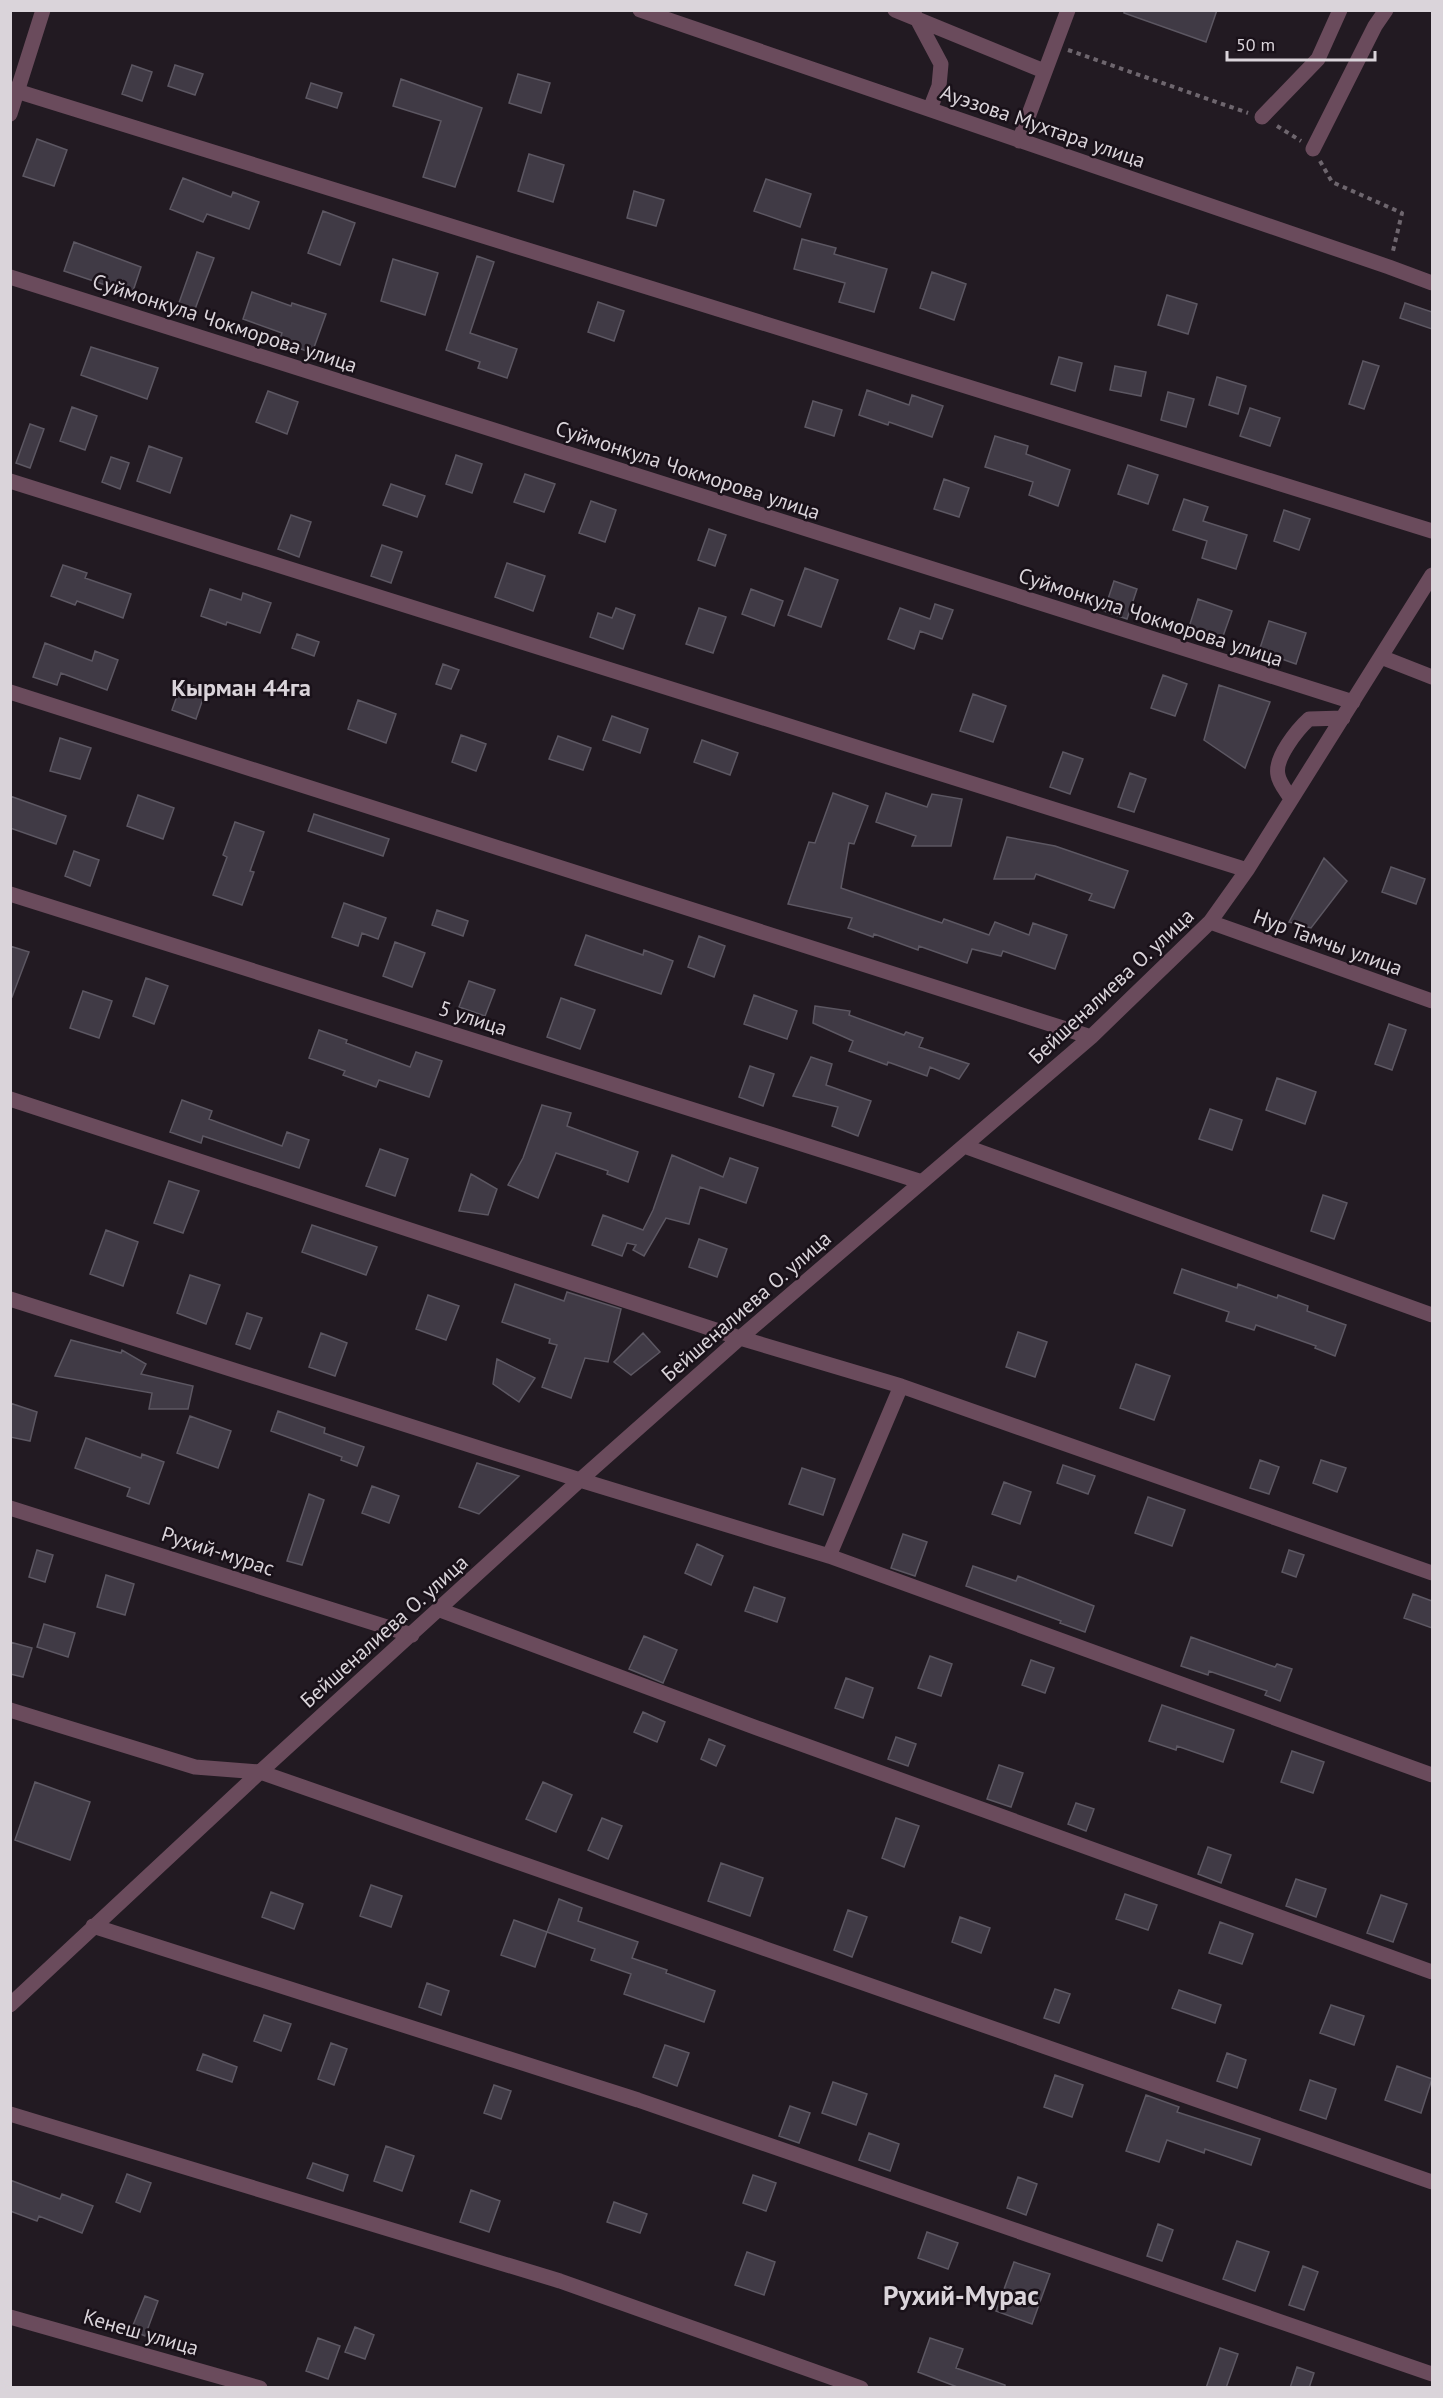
<svg xmlns="http://www.w3.org/2000/svg" width="1443" height="2398" viewBox="0 0 1443 2398" font-family="'PT Sans',sans-serif">
	<rect width="100%" height="100%" fill="#221a22"/>
	<path fill="#403a45" stroke="#5c5762" stroke-width="1.5" d="M1124 10H1217L1206 42 1124 13Z
		M132 65 152 72 142 101 122 94Z
		M175 65 203 74 195 95 168 86Z
		M518 74 550 83 541 113 509 103Z
		M401 79 482 108 455 187 423 177 441 121 393 106Z
		M311 83 342 93 337 108 306 98Z
		M37 139 67 150 54 186 23 176Z
		M529 154 564 165 553 202 518 191Z
		M183 178 231 197 233 192 259 202 249 229 207 214 203 222 170 209Z
		M766 179 811 194 800 227 754 211Z
		M634 191 664 200 656 226 627 218Z
		M323 211 355 223 340 265 308 253Z
		M802 239 836 248 834 254 887 269 874 312 839 302 845 283 794 269Z
		M74 242 141 267 132 294 64 271Z
		M197 252 214 258 191 320 175 314Z
		M477 256 494 262 470 333 517 349 507 378 478 368 480 362 446 350Z
		M393 259 438 273 425 315 381 301Z
		M932 272 966 284 954 320 920 308Z
		M252 292 291 306 292 303 326 314 312 353 279 341 282 333 243 319Z
		M1167 295 1197 304 1188 334 1158 325Z
		M598 302 624 311 614 341 588 332Z
		M1405 303 1432 312V329L1400 318Z
		M91 347 158 368 147 399 81 375Z
		M1059 357 1082 363 1075 391 1051 384Z
		M1363 361 1379 366 1364 409 1349 404Z
		M1115 366 1146 372 1141 396 1110 390Z
		M1217 377 1246 386 1238 414 1209 405Z
		M867 390 909 405 912 395 943 406 932 437 889 422 888 425 859 415Z
		M268 391 298 402 287 434 256 422Z
		M1168 392 1194 399 1186 427 1161 420Z
		M813 401 842 410 834 436 805 427Z
		M72 407 97 416 85 450 60 441Z
		M1250 408 1280 418 1270 446 1240 436Z
		M30 424 44 429 30 468 16 463Z
		M995 436 1028 446 1026 454 1070 470 1058 506 1029 495 1033 482 985 467Z
		M149 446 182 458 170 493 137 481Z
		M456 455 482 464 472 493 446 484Z
		M111 457 129 463 120 489 102 482Z
		M1128 465 1158 475 1148 504 1118 494Z
		M525 474 555 484 544 512 514 502Z
		M944 479 969 488 959 517 934 509Z
		M391 484 425 496 417 517 383 505Z
		M1184 499 1208 507 1203 521 1247 535 1236 569 1202 558 1207 541 1173 530Z
		M591 501 616 510 605 542 579 533Z
		M1284 510 1310 519 1299 550 1274 541Z
		M291 515 311 522 299 557 278 549Z
		M709 529 726 535 715 566 698 560Z
		M382 545 402 552 391 583 371 576Z
		M507 563 545 576 533 611 495 597Z
		M63 565 87 573 85 578 131 594 123 618 77 601 75 605 51 596Z
		M805 568 838 580 821 627 788 615Z
		M1114 581 1137 589 1127 619 1104 611Z
		M210 589 241 600 243 593 271 603 260 633 227 622 226 625 201 616Z
		M751 589 783 601 774 626 742 614Z
		M1198 599 1232 611 1222 639 1189 627Z
		M935 604 953 610 942 639 920 631 914 649 888 639 900 608 930 619Z
		M616 608 635 615 623 649 590 637 598 613 612 618Z
		M699 608 726 617 713 653 686 644Z
		M1269 621 1306 633 1296 664 1259 651Z
		M297 634 319 642 314 656 292 648Z
		M45 643 92 661 95 651 118 660 107 690 61 673 57 685 33 677Z
		M443 664 459 670 451 689 436 684Z
		M1163 675 1187 684 1175 716 1151 708Z
		M182 682 206 690 196 719 172 710Z
		M1219 685 1270 702 1245 768 1204 740Z
		M973 694 1006 706 993 742 960 731Z
		M358 700 396 714 386 743 348 729Z
		M612 716 648 729 640 753 603 740Z
		M461 735 486 744 476 771 452 762Z
		M558 736 591 748 583 770 549 759Z
		M60 738 91 748 80 779 50 771Z
		M702 740 738 753 730 775 694 762Z
		M1063 752 1083 759 1070 794 1050 787Z
		M1130 773 1146 779 1134 812 1118 807Z
		M833 793 868 806 854 844 849 843 841 888 942 923 944 919 989 935 995 922 1029 935 1033 923 1067 935 1055 969 1003 951 1001 956 972 949 967 963 919 946 918 950 874 934 873 937 848 928 852 918 788 904 809 842 815 843Z
		M886 793 927 807 932 794 962 799 951 846H912L916 836 876 822Z
		M138 795 174 808 163 839 127 826Z
		M10 796 66 816 56 844 10 828Z
		M314 814 389 839 383 856 308 831Z
		M235 822 264 832 250 871 254 872 242 905 213 895 227 857 223 855Z
		M1007 837 1055 846 1128 871 1114 908 1089 900 1092 894 1036 874 1034 879H994Z
		M74 851 99 860 90 886 65 876Z
		M1324 858 1347 881 1311 928 1289 922Z
		M1391 867 1425 879 1416 904 1382 892Z
		M344 903 386 918 378 939 362 933 358 946 332 937Z
		M437 910 468 921 463 936 432 925Z
		M586 935 643 955 644 950 673 961 661 994 575 965Z
		M699 936 725 946 714 977 688 967Z
		M395 942 425 953 412 987 383 976Z
		M10 946 29 952 12 997 10 996Z
		M146 978 168 986 154 1024 133 1016Z
		M469 981 495 990 485 1016 459 1007Z
		M83 991 112 1001 99 1038 70 1028Z
		M754 995 797 1011 787 1039 744 1024Z
		M561 998 595 1010 580 1049 547 1037Z
		M815 1006 850 1011 849 1015 904 1035 906 1032 923 1038 919 1047 969 1064 959 1079 930 1067 927 1076 888 1062 887 1065 849 1051 853 1041 813 1023Z
		M1389 1024 1406 1030 1392 1070 1375 1064Z
		M319 1030 347 1040 346 1043 410 1067 416 1052 442 1061 429 1097 379 1080 376 1087 343 1075 345 1071 309 1058Z
		M811 1057 832 1064 826 1085 871 1101 858 1136 832 1126 838 1107 793 1096Z
		M750 1066 774 1074 763 1106 739 1097Z
		M1277 1078 1316 1092 1305 1124 1266 1110Z
		M182 1100 212 1111 209 1119 282 1146 287 1132 309 1140 299 1168 203 1136 201 1143 170 1132Z
		M542 1105 571 1113 567 1126 638 1152 628 1182 607 1174 608 1171 556 1153 538 1198 508 1185 523 1158Z
		M1210 1109 1242 1120 1232 1150 1199 1139Z
		M380 1149 408 1159 395 1196 366 1186Z
		M672 1155 723 1177 730 1158 758 1168 746 1203 700 1187 689 1224 666 1218 644 1256 633 1250 636 1245 627 1243 622 1256 592 1245 603 1215 643 1230 653 1210Z
		M471 1174 497 1189 488 1215 459 1211Z
		M169 1181 199 1191 183 1233 154 1223Z
		M1323 1195 1347 1203 1334 1239 1311 1231Z
		M312 1225 377 1247 366 1275 302 1252Z
		M106 1230 138 1242 123 1286 90 1274Z
		M699 1239 727 1249 717 1277 689 1267Z
		M1182 1269 1237 1288 1238 1284 1277 1298 1278 1295 1308 1306 1307 1311 1346 1325 1335 1356 1315 1348 1316 1346 1256 1325 1254 1330 1226 1321 1229 1312 1174 1293Z
		M190 1275 220 1285 206 1324 177 1313Z
		M515 1284 564 1301 567 1292 621 1309 608 1362 585 1358 571 1398 542 1387 557 1345 549 1343 550 1339 502 1322Z
		M428 1295 459 1306 446 1340 416 1329Z
		M247 1313 262 1318 250 1349 236 1344Z
		M1018 1332 1047 1342 1035 1377 1006 1367Z
		M321 1333 347 1343 335 1376 309 1367Z
		M643 1333 660 1352 631 1375 614 1362Z
		M71 1340 121 1353 122 1350 146 1364 141 1374 193 1386 188 1409H149L152 1393 55 1376Z
		M497 1359 535 1378 519 1402 493 1384Z
		M1136 1364 1170 1376 1154 1420 1120 1408Z
		M10 1403 37 1412 30 1441 10 1437Z
		M278 1411 325 1428 324 1433 364 1447 357 1466 341 1460 342 1457 271 1431Z
		M190 1416 231 1431 218 1468 177 1453Z
		M86 1438 141 1458 142 1454 164 1462 149 1504 127 1496 130 1488 75 1468Z
		M1260 1460 1279 1467 1269 1494 1250 1488Z
		M1321 1460 1346 1468 1337 1492 1313 1483Z
		M477 1463 519 1476 479 1514 459 1507Z
		M1063 1465 1095 1476 1088 1494 1057 1483Z
		M802 1468 835 1479 823 1515 789 1504Z
		M1004 1482 1031 1492 1020 1524 992 1514Z
		M372 1486 399 1496 389 1523 362 1513Z
		M309 1494 324 1500 302 1565 287 1561Z
		M1148 1497 1185 1510 1172 1546 1135 1533Z
		M903 1534 927 1542 915 1576 891 1568Z
		M697 1544 723 1556 711 1585 685 1573Z
		M37 1550 53 1555 45 1582 29 1577Z
		M1289 1550 1304 1555 1296 1577 1282 1572Z
		M973 1566 1016 1581 1018 1576 1094 1606 1085 1632 1060 1623 1061 1621 966 1586Z
		M106 1575 134 1584 125 1615 97 1607Z
		M754 1587 785 1598 777 1622 745 1611Z
		M1413 1594 1432 1601V1628L1404 1618Z
		M44 1624 75 1633 68 1657 37 1647Z
		M644 1636 677 1650 663 1683 629 1669Z
		M1191 1637 1275 1667 1277 1664 1292 1669 1280 1701 1265 1695 1267 1691 1209 1671 1208 1675 1181 1666Z
		M10 1642 32 1648 23 1677 10 1674Z
		M930 1656 952 1664 941 1696 918 1688Z
		M1031 1660 1054 1668 1045 1693 1022 1685Z
		M846 1678 873 1688 863 1718 835 1708Z
		M1162 1705 1234 1730 1223 1762 1177 1746 1176 1750 1149 1741Z
		M643 1712 665 1722 657 1742 634 1732Z
		M896 1737 916 1744 908 1766 888 1759Z
		M709 1739 725 1746 716 1766 701 1759Z
		M1292 1751 1324 1762 1313 1793 1281 1782Z
		M999 1765 1023 1773 1011 1807 987 1799Z
		M35 1782 90 1802 70 1860 15 1840Z
		M543 1782 572 1795 556 1832 526 1819Z
		M1076 1803 1094 1809 1086 1831 1068 1824Z
		M602 1818 622 1826 608 1859 588 1850Z
		M896 1818 919 1826 904 1867 882 1858Z
		M1208 1847 1231 1855 1221 1883 1198 1874Z
		M721 1863 763 1878 750 1916 708 1901Z
		M1296 1879 1326 1889 1316 1917 1286 1906Z
		M371 1885 402 1896 391 1927 360 1916Z
		M271 1892 303 1904 294 1929 262 1917Z
		M1125 1894 1157 1905 1148 1930 1116 1919Z
		M1381 1895 1407 1904 1393 1942 1367 1933Z
		M559 1899 582 1908 578 1921 638 1942 632 1958 667 1970 666 1973 715 1991 704 2022 624 1994 631 1974 591 1960 595 1949 547 1932Z
		M848 1910 867 1917 852 1957 834 1950Z
		M960 1917 990 1928 981 1953 952 1942Z
		M514 1920 547 1932 535 1967 501 1955Z
		M1220 1922 1253 1934 1242 1964 1209 1953Z
		M427 1983 449 1991 441 2015 419 2007Z
		M1055 1989 1070 1994 1059 2023 1044 2018Z
		M1179 1990 1221 2005 1215 2023 1172 2008Z
		M1331 2005 1364 2016 1354 2045 1320 2033Z
		M264 2015 291 2024 281 2051 254 2041Z
		M331 2043 347 2049 334 2085 318 2079Z
		M665 2045 689 2053 677 2086 653 2077Z
		M1227 2053 1246 2060 1237 2088 1217 2081Z
		M203 2054 237 2067 232 2082 197 2070Z
		M1397 2066 1432 2079 1421 2113 1385 2100Z
		M1055 2075 1083 2085 1072 2117 1044 2107Z
		M1310 2080 1336 2089 1326 2119 1300 2110Z
		M833 2082 867 2094 856 2125 822 2113Z
		M494 2085 511 2091 501 2119 484 2113Z
		M1146 2095 1179 2107 1177 2112 1260 2139 1251 2165 1205 2149 1204 2153 1167 2140 1159 2162 1126 2151Z
		M790 2106 810 2113 799 2143 779 2136Z
		M869 2133 899 2144 890 2171 859 2160Z
		M386 2146 414 2156 402 2191 374 2181Z
		M313 2163 348 2175 343 2191 307 2178Z
		M127 2174 151 2183 140 2212 116 2202Z
		M753 2175 776 2183 766 2211 743 2203Z
		M1018 2177 1037 2184 1026 2215 1007 2208Z
		M10 2180 60 2199 62 2194 93 2206 82 2233 39 2216 37 2221 10 2211Z
		M471 2190 500 2201 489 2232 460 2222Z
		M614 2202 647 2214 640 2233 607 2222Z
		M1158 2224 1173 2230 1162 2261 1147 2256Z
		M927 2232 958 2243 948 2269 918 2258Z
		M1237 2241 1269 2252 1255 2291 1223 2279Z
		M747 2252 775 2262 764 2295 735 2285Z
		M1014 2262 1050 2274 1032 2324 996 2311Z
		M1303 2266 1318 2272 1304 2310 1289 2305Z
		M145 2296 158 2301 145 2336 131 2330Z
		M355 2327 374 2335 365 2359 345 2352Z
		M318 2338 340 2346 328 2379 306 2371Z
		M930 2338 963 2349 956 2368 1005 2385V2388H960L918 2372Z
		M1220 2348 1238 2354 1226 2388H1206Z
		M1297 2367 1314 2373 1309 2388H1290Z"/>
	<g fill="none" stroke-linecap="round" stroke-linejoin="round">
		<path stroke="#6e666e" stroke-width="4" stroke-dasharray="4.5 4.5" stroke-linecap="butt" d="M1068 50 1248 113
			M1277 126 1301 141
			M1320 161 1332 182 1402 213 1393 251"/>
		<path stroke="#6a4b5c" stroke-width="15" d="M640 10 1389 267 1432 283
			M895 10 1044 71
			M916 17 941 64 939 86 930 109
			M10 89 1432 531
			M10 114 43 10
			M1262 117 1318 59 1340 10
			M1019 141 1068 10
			M1313 149 1375 26 1386 10
			M10 277 1353 702
			M10 481 1247 870
			M1381 657 1432 677
			M10 692 1091 1037
			M1291 799C1287 792 1279 783 1278 775 1274 758 1298 729 1309 719L1343 718
			M10 894 922 1182
			M1210 922 1432 1001
			M10 1099 740 1338 901 1386 1432 1573
			M964 1146 1432 1315
			M10 1299 580 1480 829 1556 1432 1775
			M10 1508 412 1635
			M829 1556 901 1386
			M440 1610 757 1728 1432 1972
			M10 1710 195 1767 260 1772 1432 2182
			M93 1926 638 2100 1432 2374
			M10 2005 260 1772 580 1480 740 1338 1091 1037 1210 922 1247 870 1432 575
			M10 2114 560 2281 861 2388
			M10 2317 260 2388"/>
	</g>
	<g text-anchor="middle" dominant-baseline="central" stroke-width="5" stroke-linejoin="round" paint-order="stroke">
		<g font-size="21" fill="#dad4da" stroke="#191119">
			<text transform="translate(1043 126) rotate(19)">Ауэзова Мухтара улица</text>
			<text transform="translate(225 323) rotate(18)">Суймонкула Чокморова улица</text>
			<text transform="translate(688 470) rotate(18)">Суймонкула Чокморова улица</text>
			<text transform="translate(1151 617) rotate(18)">Суймонкула Чокморова улица</text>
			<text transform="translate(1328 942) rotate(20)">Нур Тамчы улица</text>
			<text transform="translate(1111 986) rotate(-43)">Бейшеналиева О. улица</text>
			<text transform="translate(473 1018) rotate(18)">5 улица</text>
			<text transform="translate(746 1306) rotate(-41)">Бейшеналиева О. улица</text>
			<text transform="translate(218 1551) rotate(18)">Рухий-мурас</text>
			<text transform="translate(384 1631) rotate(-42)">Бейшеналиева О. улица</text>
			<text transform="translate(141 2332) rotate(16)">Кенеш улица</text>
		</g>
		<g font-size="24" font-weight="bold" fill="#dad4da" stroke="#191119">
			<text x="241" y="687">Кырман 44га</text>
		</g>
		<g font-size="27" font-weight="bold" fill="#dad4da" stroke="#191119">
			<text x="961" y="2295">Рухий-Мурас</text>
		</g>
	</g>
	<rect width="1443" height="2398" fill="none" stroke="#dad4da" stroke-width="24"/>
	<path d="M1227 51v9h148v-9" fill="none" stroke="#dad4da" stroke-width="3"/>
	<text x="1236" y="51" font-size="18" fill="#dad4da" stroke="#191119" stroke-width="4.5" paint-order="stroke">50 m</text>
</svg>
